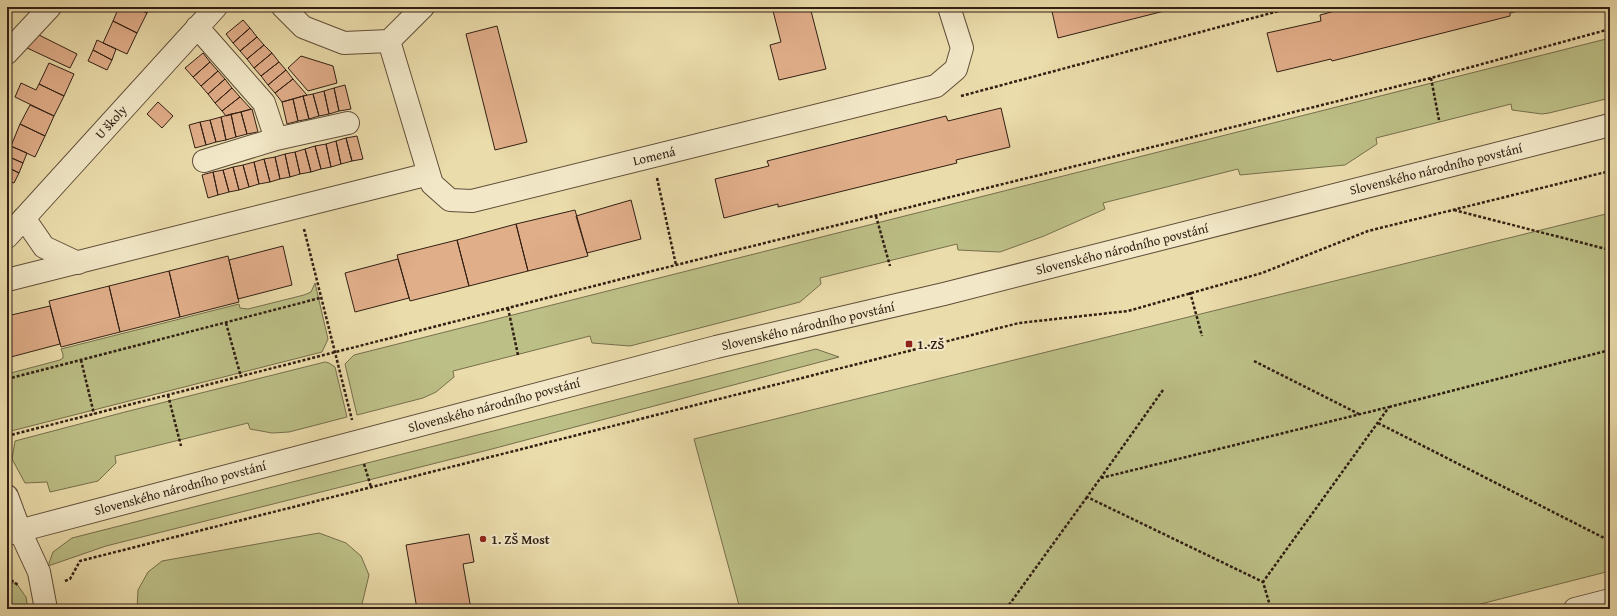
<svg xmlns="http://www.w3.org/2000/svg" width="1617" height="616" viewBox="0 0 1617 616" font-family="'Gentium Book Plus',serif">
	<rect width="100%" height="100%" fill="#ebdcab"/>
	<filter id="stains"><feTurbulence type="fractalNoise" baseFrequency=".005" numOctaves="4"/><feColorMatrix values="0 0 0 0 .2 0 0 0 0 .09 0 0 0 0 .02 0 0 0 .5 -.17"/></filter>
	<radialGradient id="worn" r=".72"><stop offset=".6" stop-color="#630" stop-opacity="0"/><stop offset="1" stop-color="#630" stop-opacity=".3"/></radialGradient>
	<path fill="#bcbf86" stroke="#766f4c" d="M1610 38V98L1549 113 1542 114 1512 110 1511 104 1376 138 1377 144 1345 165 1240 175 1238 169 1103 203 1105 209 1044 236 1000 252 958 250 957 244 820 278 821 284 800 302 630 346 592 343 590 336 453 371 454 377 436 392 423 398 357 415 345 364 354 355Z
		M1610 213V571L1461 609H740L694 439Z
		M315 283 328 339 322 352 7 432V374L60 360 63 358V354L61 349 239 304 240 308 248 309 304 295 311 292Z
		M816 349 839 357 492 449 106 546 48 566 53 552 72 538Z
		M325 362 329 363 335 367 347 417 289 432 272 433 250 429 248 423 115 456 116 463 98 481 50 492 47 482 25 483 12 459 15 441 125 412Z
		M319 533 346 543 361 556 369 575 362 604 356 609H137L138 590 148 572 162 561Z
		M7 583H16L26 597 28 609H7Z"/>
	<path fill="#e1ae8a" stroke="#311f13" d="M119 7H134L147 13 137 33 113 21Z
		M134 7H149L147 13Z
		M772 7H810L826 69 779 80 770 45 781 42Z
		M1051 7H1180L1058 38Z
		M1350 7H1532L1510 13V16L1332 61 1331 59 1277 72 1267 33 1321 21 1320 15Z
		M243 20 250 28 233 43 226 34Z
		M113 21 137 33 127 54 103 43Z
		M497 26 527 142 495 150 466 34Z
		M250 28 257 37 240 51 233 43Z
		M37 34 77 54 70 68 25 47Z
		M257 37 264 45 247 59 240 51Z
		M97 40 116 49 112 60 93 50Z
		M264 45 272 53 254 68 247 59Z
		M93 50 112 60 107 70 88 61Z
		M203 53 210 62 193 77 185 68Z
		M272 53 279 62 261 76 254 68Z
		M301 56 333 66 337 83 308 91 288 68Z
		M210 62 218 71 201 86 193 77Z
		M279 62 286 70 268 85 261 76Z
		M49 63 74 74 64 96 39 84Z
		M286 70 293 79 275 93 268 85Z
		M218 71 225 79 208 94 201 86Z
		M225 79 232 88 215 103 208 94Z
		M293 79 307 95 282 102 275 93Z
		M21 83 36 90 39 84 64 96 54 116 15 97Z
		M345 85 351 109 339 111 334 88Z
		M232 88 240 97 222 111 215 103Z
		M334 88 339 111 329 114 324 91Z
		M324 91 329 114 319 116 313 94Z
		M313 94 319 116 309 119 303 96Z
		M303 96 309 119 298 121 293 99Z
		M240 97 251 109 226 116 222 111Z
		M293 99 298 121 287 124 282 102Z
		M158 102 173 116 162 128 147 114Z
		M30 105 54 116 45 136 20 124Z
		M1001 108 1010 147 956 160 957 163 778 207V204L724 218 715 179 769 166 767 161 946 116 948 121Z
		M252 109 258 132 247 134 241 112Z
		M241 112 247 134 236 137 231 114Z
		M231 114 236 137 226 140 221 117Z
		M221 117 226 140 216 142 210 120Z
		M210 120 216 142 206 145 200 122Z
		M200 122 206 145 195 148 189 125Z
		M20 124 45 136 35 157 11 146Z
		M357 136 363 159 352 161 346 138Z
		M346 138 352 161 341 164 336 141Z
		M336 141 341 164 331 167 326 144Z
		M326 144 331 167 321 169 315 146Z
		M8 145 27 153 23 163 7 156Z
		M315 146 321 169 311 172 305 149Z
		M305 149 311 172 300 174 295 152Z
		M295 152 300 174 290 177 285 154Z
		M285 154 290 177 280 179 275 157Z
		M7 156 23 163 19 173 7 167Z
		M275 157 280 179 270 182 264 159Z
		M264 159 270 182 259 184 254 162Z
		M254 162 259 184 249 187 243 165Z
		M243 165 249 187 239 190 233 167Z
		M7 167 19 173 14 183 7 180Z
		M233 167 239 190 229 192 223 170Z
		M223 170 229 192 218 195 213 172Z
		M213 172 218 195 208 198 202 175Z
		M631 200 641 239 587 253 576 216Z
		M575 210 588 256 528 271 516 224Z
		M516 224 528 271 469 286 457 240Z
		M457 240 469 286 410 301 397 255Z
		M283 246 292 285 238 299 229 260Z
		M228 256 239 302 180 317 169 271Z
		M398 259 409 298 355 312 345 273Z
		M169 271 180 317 120 332 109 286Z
		M109 286 120 332 61 347 49 301Z
		M50 306 60 344 7 358V316Z
		M469 534 474 562 463 564 471 609H417L406 545Z"/>
	<g fill="none" stroke-linecap="round" stroke-linejoin="round">
		<g stroke="#604e39" stroke-width="24">
			<path id="minor" d="M283 7 303 27 344 43 389 41 423 7
				M197 27 264 103 276 139 204 161
				M389 41 432 184 450 200 472 201 936 86 956 69 962 48 949 7
				M7 53 50 7
				M276 139 348 123
				M24 218 44 247 78 263
				M7 237 216 7
				M7 280 429 174
				M7 496 20 531 39 572 46 609
				M7 534 716 347 944 294 1610 125
				M1575 609 1610 600"/>
		</g>
		<path stroke="#311f13" stroke-width="2.5" stroke-dasharray="3 2" stroke-linecap="butt" d="M1431 78 1439 120
			M961 96 1294 7
			M657 178 676 265
			M1454 210 1610 250
			M876 216 890 266
			M304 229 352 420
			M1190 292 1202 336
			M508 308 518 355
			M226 323 241 377
			M81 360 94 414
			M1254 361 1359 414
			M7 379 320 298
			M1163 390 1087 497 1263 582 1271 609
			M168 395 181 446
			M1389 407 1610 350
			M1378 423 1610 541
			M7 436 676 265 1431 78 1610 29
			M364 464 371 487
			M1101 478 1389 407 1263 582
			M7 577 18 585
			M65 581 70 579 80 561 1019 323 1128 311 1262 273 1368 231 1610 171
			M1006 609 1087 497"/>
		<use href="#minor" stroke="#f2e8c8" stroke-width="22"/>
	</g>
	<g fill="#8f2418" stroke="#f2e8c8" stroke-width="1.5">
		<rect x="905" y="340" width="8" height="8" rx="2"/>
		<circle cx="483" cy="539" r="4"/>
	</g>
	<g text-anchor="middle" dominant-baseline="central" stroke-width="4" stroke-linejoin="round" paint-order="stroke">
		<g font-size="13" fill="#311f13" stroke="#f2e8c8">
			<text transform="translate(111 122) rotate(-48)">U školy</text>
			<text transform="translate(654 156) rotate(-14)">Lomená</text>
			<text transform="translate(1436 169) rotate(-14)">Slovenského národního povstání</text>
			<text transform="translate(1122 249) rotate(-14)">Slovenského národního povstání</text>
			<text transform="translate(808 326) rotate(-13)">Slovenského národního povstání</text>
			<text transform="translate(494 405) rotate(-15)">Slovenského národního povstání</text>
			<text transform="translate(180 488) rotate(-15)">Slovenského národního povstání</text>
		</g>
		<g font-size="13" font-weight="bold" fill="#311f13" stroke="#f2e8c8" text-anchor="start">
			<text x="917" y="344">1. ZŠ</text>
			<text x="491" y="539">1. ZŠ Most</text>
		</g>
	</g>
	<rect width="1617" height="616" fill="none" stroke="#ebdcab" stroke-width="24"/>
	<rect x="8" y="8" width="1601" height="600" fill="none" stroke="#311f13" stroke-width="2"/>
	<rect x="12" y="12" width="1593" height="592" fill="none" stroke="#311f13"/>
	<rect width="100%" height="100%" filter="url(#stains)"/>
	<rect width="100%" height="100%" fill="url(#worn)"/>
</svg>
